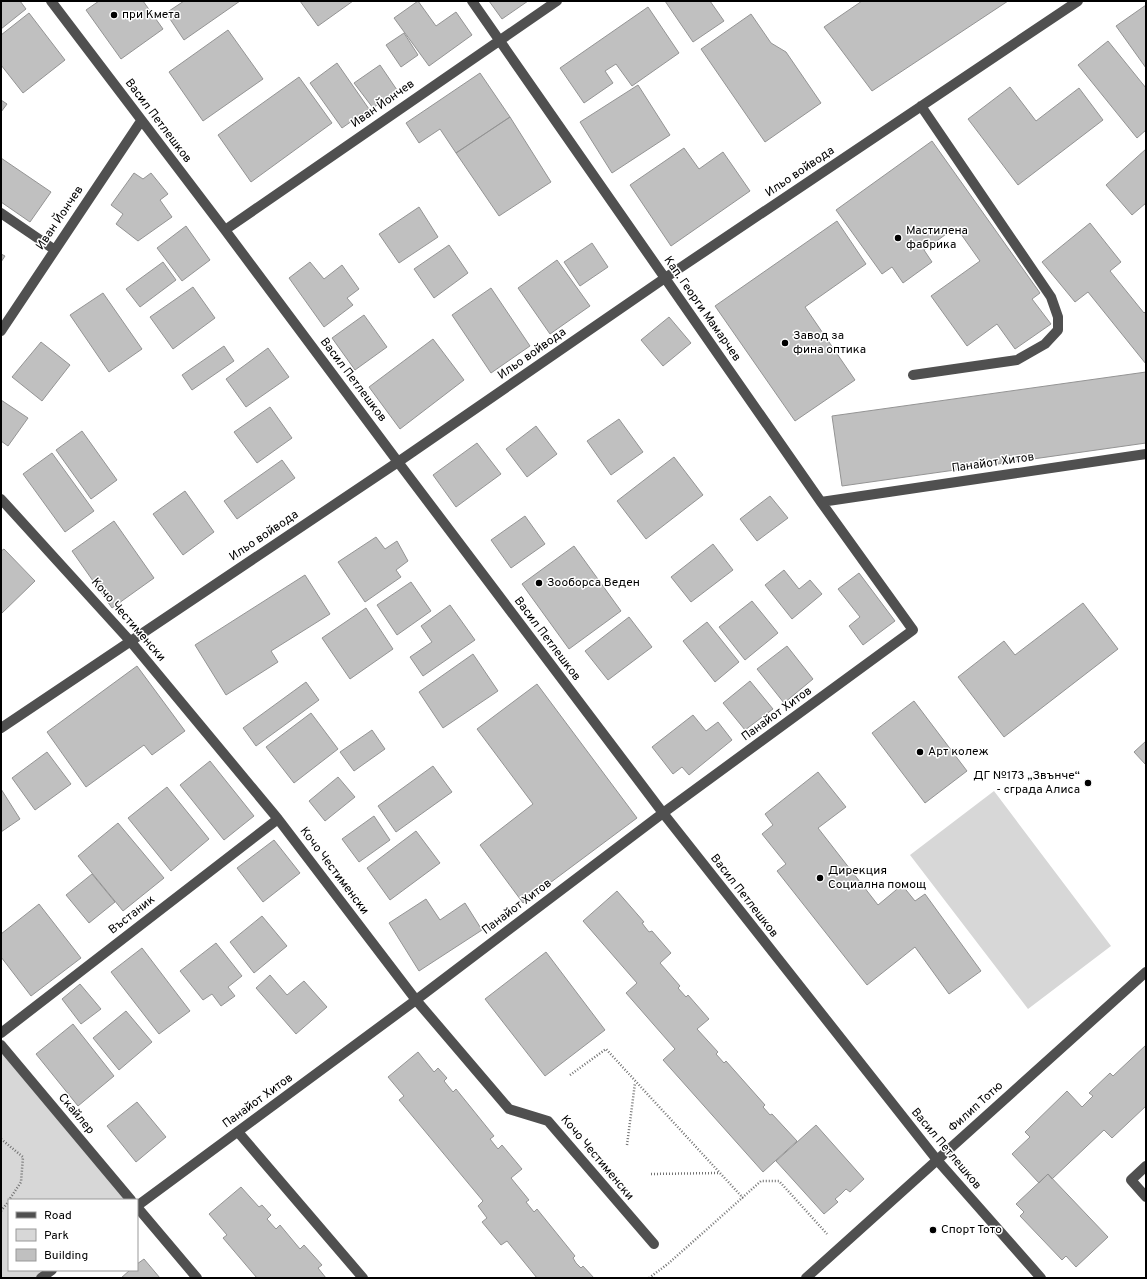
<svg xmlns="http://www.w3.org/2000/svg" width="1147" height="1279" viewBox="0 0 1147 1279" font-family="Overpass,sans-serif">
	<rect width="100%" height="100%" fill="#fff"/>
	<path fill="#d7d7d7" d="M994 791 1111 946 1028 1009 910 855Z
		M1 1045 131 1200H9V1270H52L41 1278H1Z"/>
	<path fill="#c0c0c0" stroke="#949494" d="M1 1H20L26 9 1 29Z
		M99 1H143L163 29 121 59 86 10Z
		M184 1H240L184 40 166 13Z
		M300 1H353L318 26Z
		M418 1 436 26 456 12 472 35 429 66 394 18Z
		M489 1H528L502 19Z
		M665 1H710L724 21 693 42Z
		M862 1H1008L872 91 824 27Z
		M1146 5V68L1116 26Z
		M648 7 679 53 632 86 616 64 605 71 613 83 584 103 560 68Z
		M29 13 65 60 23 93 1 65V35Z
		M751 14 771 43 786 52 821 103 765 142 701 49Z
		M228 30 263 79 203 121 169 72Z
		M404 33 418 55 401 67 386 45Z
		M1108 41 1146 88V130L1137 138 1078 65Z
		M337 63 369 109 342 128 310 83Z
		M380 65 397 90 373 108 354 83Z
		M480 73 510 117 456 153 440 129 419 143 406 123Z
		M299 77 332 123 251 182 218 135Z
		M638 85 670 135 612 173 580 122Z
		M1010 87 1036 121 1079 88 1103 120 1018 185 968 119Z
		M1 100 7 104 1 112Z
		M510 117 551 182 499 216 456 153Z
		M932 141 1040 293 1032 299 1051 324 1015 349 997 324 967 346 931 296 980 261 956 227 924 250 932 262 903 283 892 267 882 274 836 210Z
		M684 148 699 169 723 152 750 191 671 246 630 185Z
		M1146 149V203L1132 215 1106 185Z
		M1 158 51 192 30 222 1 202Z
		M134 173 143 179 151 173 168 194 160 200 172 217 138 241 116 224 123 214 111 205Z
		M419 207 438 237 399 263 379 234Z
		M837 221 866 264 805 307 855 380 795 421 715 306Z
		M1090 223 1121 262 1110 271 1144 313 1146 311V364L1088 292 1075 302 1042 262Z
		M186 226 210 260 182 281 157 248Z
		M592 243 608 267 580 286 564 262Z
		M449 245 468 273 434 298 414 269Z
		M1 254 5 256 1 262Z
		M557 260 590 306 550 334 518 288Z
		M163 262 176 280 140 307 126 289Z
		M310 262 324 279 342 265 359 289 347 298 353 305 324 327 289 278Z
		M193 287 215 318 173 349 150 317Z
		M491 288 530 346 491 373 452 315Z
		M103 293 142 349 109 372 70 315Z
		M364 315 387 347 355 370 332 338Z
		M669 317 691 343 663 366 641 340Z
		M433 339 464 380 400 429 369 387Z
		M41 342 70 365 42 401 12 377Z
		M224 346 234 361 192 390 182 375Z
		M268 348 289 377 246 407 226 379Z
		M1146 372V443L842 486 832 416Z
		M1 400 28 418 8 446 1 441Z
		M270 407 292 438 257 463 234 432Z
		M619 419 643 452 611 475 587 441Z
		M536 426 557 454 527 477 506 449Z
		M82 431 117 480 91 499 56 450Z
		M477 443 501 474 456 507 433 475Z
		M52 453 94 511 65 532 23 474Z
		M674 457 703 495 646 539 617 501Z
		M282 460 295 478 237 519 224 501Z
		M185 491 214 532 183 555 153 514Z
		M770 496 788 518 757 541 740 519Z
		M525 516 545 544 511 568 491 540Z
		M114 521 154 578 112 608 72 551Z
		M376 537 385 549 397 541 408 561 396 570 401 577 365 602 338 562Z
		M713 544 733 570 691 602 671 577Z
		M574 546 621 611 569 649 522 584Z
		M4 549 35 581 1 614V551Z
		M784 570 799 589 810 580 822 594 792 619 765 585Z
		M859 573 895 621 863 645 849 626 860 617 838 589Z
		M305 575 330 614 271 651 278 662 226 695 195 645Z
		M411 582 431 611 397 635 377 605Z
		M752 601 778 633 745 660 719 627Z
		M1083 603 1118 649 1004 737 958 677 1004 641 1015 655Z
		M450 605 475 640 423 676 410 657 432 642 421 626Z
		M366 608 393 649 350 679 322 638Z
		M629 617 652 647 608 680 585 651Z
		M707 622 739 662 715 682 683 641Z
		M787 646 813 679 784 703 757 669Z
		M473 654 498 691 443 728 419 692Z
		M137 666 185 731 152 755 144 745 86 787 47 732Z
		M750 681 773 709 745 730 723 703Z
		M306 682 319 700 256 746 243 728Z
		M537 684 637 818 523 903 480 845 533 804 477 729Z
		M914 701 967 771 925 803 872 733Z
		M311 713 338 749 294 783 266 747Z
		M693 715 706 731 718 722 732 740 689 775 682 767 673 774 652 747Z
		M372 730 385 749 354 771 340 752Z
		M1146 741V765L1134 752Z
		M47 752 71 784 35 810 12 778Z
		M210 761 254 816 224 840 180 785Z
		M433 766 452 792 396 832 378 806Z
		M818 772 846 807 818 828 878 905 902 885 915 901 925 894 981 971 949 994 915 947 867 985 777 871 786 864 762 834 773 825 765 814Z
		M338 777 355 797 325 821 309 801Z
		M167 787 209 839 171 871 128 818Z
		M1 789 20 819 1 832Z
		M374 816 390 840 359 862 342 839Z
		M118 823 164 878 123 911 78 856Z
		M416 831 440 863 390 900 367 868Z
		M274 840 300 873 263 902 237 868Z
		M92 874 115 902 89 923 66 895Z
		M617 891 644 922 642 923 645 927 649 932 652 931 671 953 660 963 680 986 678 988 686 997 688 995 709 1019 697 1029 718 1052 716 1054 724 1063 726 1061 765 1105 763 1107 770 1115 772 1114 797 1141 763 1172 663 1060 675 1049 626 993 637 983 583 921Z
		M426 899 440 920 465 903 482 930 419 971 389 923Z
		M39 904 81 958 31 996 1 957V934Z
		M262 916 287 946 254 973 230 942Z
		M216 943 242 976 228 987 235 996 221 1006 212 994 203 1000 180 971Z
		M142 948 190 1011 159 1034 111 972Z
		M546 952 605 1030 545 1076 485 999Z
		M270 975 287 995 304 981 327 1007 296 1034 256 988Z
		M80 984 101 1009 81 1024 62 999Z
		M126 1011 152 1042 119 1070 93 1038Z
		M73 1024 114 1076 78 1106 36 1054Z
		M1146 1045V1106L1112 1138 1104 1130 1052 1179 1048 1174 1039 1183 1012 1154 1030 1137 1025 1132 1067 1091 1082 1107 1093 1096 1089 1093 1110 1073 1113 1076Z
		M418 1052 434 1072 438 1068 447 1078 444 1081 448 1086 453 1092 456 1089 494 1136 490 1139 498 1149 502 1145 522 1169 511 1178 529 1200 526 1202 534 1212 537 1209 575 1256 573 1258 576 1263 581 1268 583 1266 594 1278H537L507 1241 501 1245 482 1222 487 1218 478 1206 483 1201 399 1100 404 1096 388 1077Z
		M137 1102 166 1137 136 1162 107 1126Z
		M816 1125 864 1179 850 1192 846 1189 841 1194 835 1199 838 1202 824 1214 776 1161Z
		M1048 1174 1108 1237 1076 1267 1066 1256 1062 1260 1020 1216 1024 1212 1016 1204Z
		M241 1187 259 1207 262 1205 271 1215 267 1219 276 1229 280 1225 300 1249 304 1245 322 1265 318 1268 326 1278H257L223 1238 227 1235 209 1214Z
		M144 1259 160 1278H121L130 1270H137V1264Z"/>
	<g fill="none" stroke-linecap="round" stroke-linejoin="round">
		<path stroke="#727272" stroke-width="2.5" stroke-dasharray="1 2" stroke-linecap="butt" d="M570 1075 606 1049 743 1198
			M1 1139 23 1157 21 1182 9 1200
			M627 1145 635 1083
			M651 1174 719 1173
			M1 1211 9 1201
			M649 1278 669 1263 761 1181H779L827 1234"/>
		<path stroke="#505050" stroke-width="10" d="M51 1 225 230 398 462 663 813 937 1160 1041 1278
			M1 213 55 250
			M225 230 557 1
			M1 331 141 121
			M913 375 1017 360 1045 344 1058 330V317L1051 297 921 106
			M1 499 131 642 278 819 416 1000 509 1109 548 1121 654 1244
			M821 502 1146 454
			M1 728 398 462 665 278 1078 1
			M1 1033 278 819
			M1 1045 131 1200
			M238 1132 363 1278
			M1146 1166 1131 1180 1146 1197
			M137 1206 416 1000 663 813 913 630 821 502 472 1
			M137 1207 197 1278
			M41 1278 52 1270
			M806 1278 1146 972"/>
	</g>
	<g fill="#000" stroke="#fff" stroke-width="1.5">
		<circle cx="114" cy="15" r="4"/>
		<circle cx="898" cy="238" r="4"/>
		<circle cx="785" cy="343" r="4"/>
		<circle cx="539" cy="583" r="4"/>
		<circle cx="920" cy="752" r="4"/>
		<circle cx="1088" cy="783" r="4"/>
		<circle cx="820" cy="878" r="4"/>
		<circle cx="933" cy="1230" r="4"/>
	</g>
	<g text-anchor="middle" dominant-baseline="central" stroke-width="3" stroke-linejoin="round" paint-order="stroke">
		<g font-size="12" fill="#000" stroke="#fff" text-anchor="start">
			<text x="122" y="15">при Кмета</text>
			<text x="906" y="231">Мастилена<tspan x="906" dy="14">фабрика</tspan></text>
			<text x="793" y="336">Завод за<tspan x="793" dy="14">фина оптика</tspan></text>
			<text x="547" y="583">Зооборса Веден</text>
			<text x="928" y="752">Арт колеж</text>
			<text x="1080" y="776" text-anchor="end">ДГ №173 „Звънче“<tspan x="1080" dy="14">- сграда Алиса</tspan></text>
			<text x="828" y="871">Дирекция<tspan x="828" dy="14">Социална помощ</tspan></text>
			<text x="941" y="1230">Спорт Тото</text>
		</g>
		<g font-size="12" fill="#000" stroke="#fff">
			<text transform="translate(383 104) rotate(-35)">Иван Йончев</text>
			<text transform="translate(158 121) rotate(53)">Васил Петлешков</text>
			<text transform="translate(800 172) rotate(-34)">Ильо войвода</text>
			<text transform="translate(60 218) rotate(-56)">Иван Йончев</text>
			<text transform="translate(702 309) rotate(55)">Кап. Георги Мамарчев</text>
			<text transform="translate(532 354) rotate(-35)">Ильо войвода</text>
			<text transform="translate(353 380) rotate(53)">Васил Петлешков</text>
			<text transform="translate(993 463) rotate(-8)">Панайот Хитов</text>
			<text transform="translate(264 536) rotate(-34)">Ильо войвода</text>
			<text transform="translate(128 620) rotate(49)">Кочо Честименски</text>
			<text transform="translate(547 639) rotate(53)">Васил Петлешков</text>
			<text transform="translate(777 714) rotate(-36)">Панайот Хитов</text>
			<text transform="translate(334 871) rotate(53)">Кочо Честименски</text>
			<text transform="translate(744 896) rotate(52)">Васил Петлешков</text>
			<text transform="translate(517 907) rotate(-37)">Панайот Хитов</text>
			<text transform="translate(132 915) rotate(-38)">Въстаник</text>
			<text transform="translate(258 1101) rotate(-36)">Панайот Хитов</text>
			<text transform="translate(976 1107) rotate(-42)">Филип Тотю</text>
			<text transform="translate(76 1114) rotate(50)">Скайлер</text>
			<text transform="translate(946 1149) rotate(50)">Васил Петлешков</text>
			<text transform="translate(597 1158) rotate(50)">Кочо Честименски</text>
		</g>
	</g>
	<rect width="1147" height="1279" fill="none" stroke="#000000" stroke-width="4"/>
	<rect x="8" y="1199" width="130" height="72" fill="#ffffff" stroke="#999999"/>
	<rect x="16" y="1212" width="20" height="6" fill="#505050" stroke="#999999"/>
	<text x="44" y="1219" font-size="12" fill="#000000">Road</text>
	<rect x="16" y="1229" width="20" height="12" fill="#d7d7d7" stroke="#999999"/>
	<text x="44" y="1239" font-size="12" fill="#000000">Park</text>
	<rect x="16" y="1249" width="20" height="12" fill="#c0c0c0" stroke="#999999"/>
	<text x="44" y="1259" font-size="12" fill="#000000">Building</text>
</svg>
